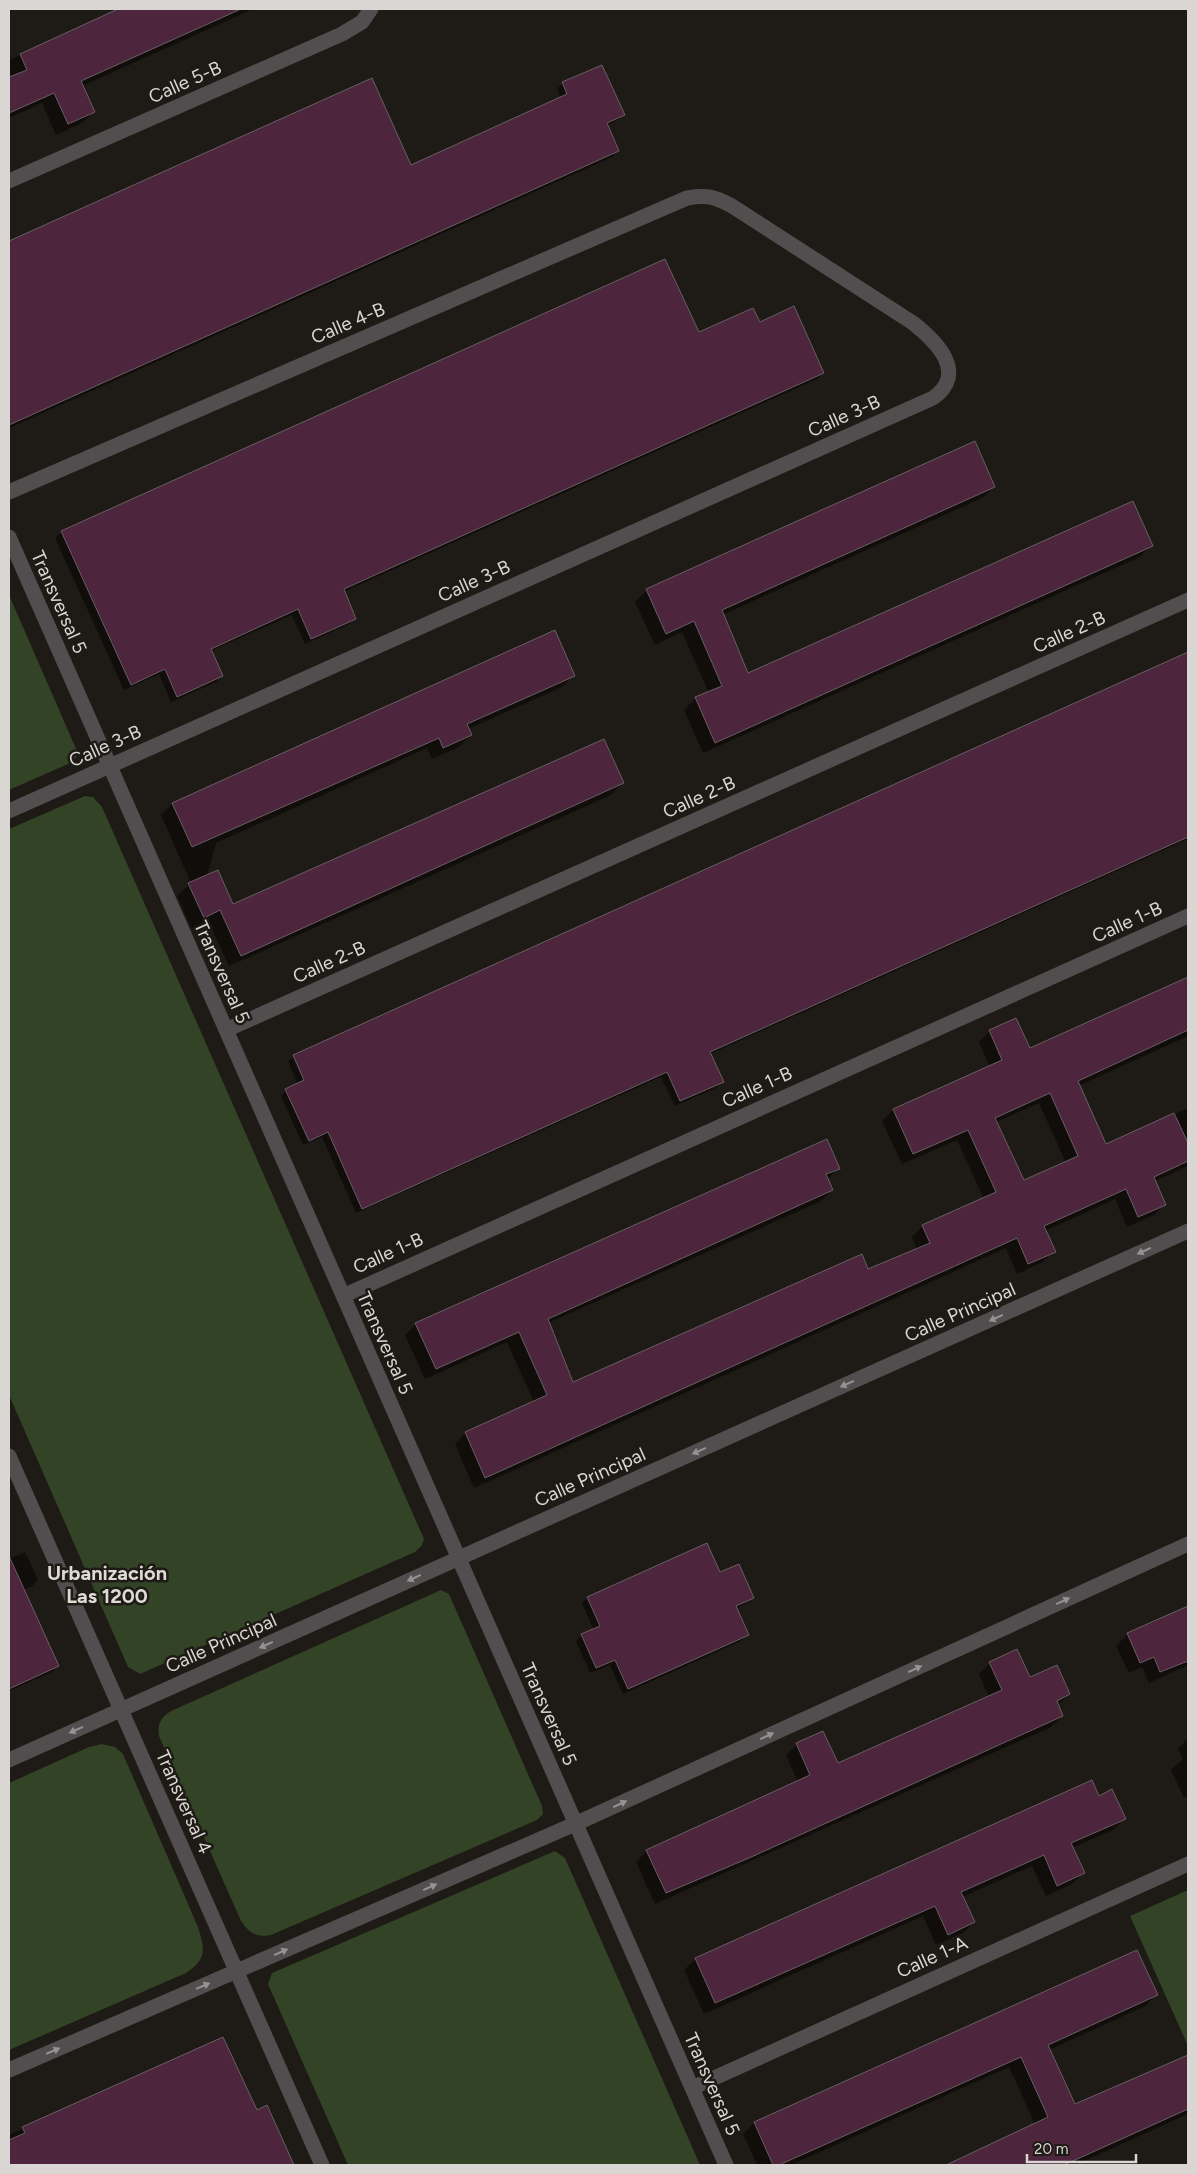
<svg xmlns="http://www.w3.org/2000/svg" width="1197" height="2174" viewBox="0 0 1197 2174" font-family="Figtree,sans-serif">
	<rect width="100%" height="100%" fill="#1e1a15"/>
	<path fill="#334325" d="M9 595 77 751 76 757 68 764 9 790Z
		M85 796 93 797 102 807 424 1539 422 1545 415 1552 140 1674 128 1667 9 1395V829Z
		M441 1590 449 1594 542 1806 543 1814 537 1820 271 1935C257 1938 249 1933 241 1921L159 1736C157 1724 161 1717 171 1711Z
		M102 1744 115 1747 123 1754 198 1927C205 1949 207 1959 186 1973L9 2050V1783L89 1747Z
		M555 1851 565 1858 700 2165H348L268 1984 272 1973Z
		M1188 1890V2046L1130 1916Z"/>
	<path fill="#0007" fill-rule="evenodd" d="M123 9H253L82 86 94 111 82 123 56 135 42 103 9 118V60Z
		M371 79 411 167 561 99 557 89 563 83 623 115 618 120 606 126 618 151 612 157 9 428V242Z
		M759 324 823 373 817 379 343 592 355 618 349 624 305 644 292 615 210 651 222 676 216 682 171 702 159 674 124 690 55 538 62 532 698 334Z
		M994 487 982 498 722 615 748 675 1152 545 1140 557 703 753 684 710 696 698 709 693 682 632 655 645 635 602 647 590Z
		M1188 654V839L710 1054 722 1082 716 1088 675 1106 661 1077 356 1213 322 1137 303 1145 281 1096 286 1090 298 1085 288 1061 293 1057 306 1087 308 1086 294 1056Z
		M574 675 562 687 468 729 470 735 459 747 432 759 427 748 216 843 207 876 233 905 622 783 611 795 229 966 208 921 192 929 177 896 191 883 161 815 172 804Z
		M1188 978V1036L1078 1086 1105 1145 1188 1108V1166L1155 1181 1165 1204 1154 1215 1127 1227 1115 1199 1045 1231 1054 1251 1043 1262 1017 1274 1006 1248 474 1488 455 1444 465 1433 534 1402 507 1342 425 1379 405 1335 416 1324 838 1168 827 1180 832 1190 821 1201 548 1323 573 1384 868 1271 917 1250 912 1237 923 1226 984 1199 957 1140 902 1164 882 1121 893 1110 990 1067 979 1042 990 1031 1029 1049ZM1039 1103 1066 1163 1023 1182 996 1122Z
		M707 1545 720 1574 753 1598 747 1603 735 1609 747 1635 741 1641 623 1694 610 1665 590 1673 576 1641 581 1636 594 1630 582 1603 587 1598Z
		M25 1552 38 1580 32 1586 23 1590 57 1666 52 1672 9 1691V1559Z
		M1188 1607V1665L1149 1683 1142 1667 1129 1673 1116 1646 1128 1634Z
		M990 1663 1069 1694 1057 1706 1062 1716 1051 1727 655 1904 636 1862 647 1851 798 1782 786 1755 797 1744 837 1765 989 1697 979 1674Z
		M1188 1738V1796L1184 1798 1171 1770 1183 1759 1178 1749Z
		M1098 1797 1125 1818 1113 1830 1072 1848 1083 1873 1072 1884 1046 1896 1032 1866 962 1897 974 1922 963 1933 936 1945 923 1916 704 2014 684 1970 696 1959Z
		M1137 1952 1156 1995 1145 2006 1049 2050 1075 2106 1185 2058 1188 2065V2114L1075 2165H944L1035 2124 1009 2067 791 2165H757L743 2134 754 2123Z
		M223 2039 256 2112 267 2107 293 2165H9V2135Z"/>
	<path fill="#4d253d" stroke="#676063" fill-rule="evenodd" d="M118 9H241L81 81 95 112 68 124 54 93 9 113V77L27 70 20 54Z
		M602 65 625 115 607 123 619 151 9 425V241L372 78 411 165 567 94 562 82Z
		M665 259 699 332 753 308 760 322 794 306 824 373 344 589 356 619 311 639 298 609 211 649 223 676 177 697 165 669 131 685 61 531Z
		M975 441 995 487 722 610 748 673 1133 501 1153 546 715 743 695 697 722 686 694 621 666 634 646 589Z
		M555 630 575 676 467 724 472 735 443 748 439 738 192 847 172 803Z
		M1188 652V837L710 1052 724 1082 680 1101 667 1072 362 1209 328 1132 309 1141 285 1089 304 1080 293 1055Z
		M604 739 624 783 241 956 220 910 204 918 188 883 218 870 233 904Z
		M1188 977V1030L1078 1081 1106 1144 1174 1113 1188 1143V1161L1154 1177 1166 1205 1138 1217 1126 1189 1044 1226 1056 1252 1028 1264 1017 1238 485 1478 465 1432 547 1395 519 1332 436 1369 415 1323 827 1139 840 1169 826 1174 833 1190 548 1319 573 1382 862 1254 868 1269 930 1243 922 1225 996 1192 968 1130 913 1154 893 1109 1002 1060 989 1030 1016 1018 1030 1048ZM1050 1093 1078 1156 1024 1180 995 1118Z
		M707 1543 720 1572 739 1564 754 1598 736 1606 749 1635 628 1689 615 1660 596 1668 581 1634 600 1626 587 1597Z
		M9 1556 59 1666 9 1689Z
		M1188 1606V1661L1160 1672 1154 1657 1140 1663 1127 1633Z
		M1017 1649 1030 1677 1057 1665 1070 1694 1057 1701 1063 1716 749 1858 666 1893 646 1850 810 1775 796 1743 823 1731 838 1763 1002 1690 989 1662Z
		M1092 1780 1099 1796 1112 1789 1126 1819 1071 1843 1085 1873 1057 1886 1044 1855 961 1892 975 1922 948 1935 935 1906 715 2003 695 1958Z
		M1137 1950 1158 1995 1048 2045 1075 2104 1188 2055V2109L1064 2165H946L1048 2117 1021 2057 779 2165H773L754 2122Z
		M223 2037 257 2110 267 2105 294 2165H9V2140L25 2133 22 2127Z"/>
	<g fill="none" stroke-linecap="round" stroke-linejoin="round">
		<path stroke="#524e4f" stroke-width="15" d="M9 181 342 34 362 22 371 9
			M9 492 687 198C707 195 714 196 732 206L913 323C937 342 968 373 933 398L9 811
			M9 537 726 2165
			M226 1030 1188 600
			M343 1296 1188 916
			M9 1456 322 2165
			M9 1760 1188 1231
			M9 2070 575 1824 1188 1544
			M692 2088 1188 1864"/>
	</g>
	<defs><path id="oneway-solid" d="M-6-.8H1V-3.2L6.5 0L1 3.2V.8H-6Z" transform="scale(1.25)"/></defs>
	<g fill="#969291">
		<use href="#oneway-solid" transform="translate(1144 1251) rotate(156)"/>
		<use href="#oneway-solid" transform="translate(996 1318) rotate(156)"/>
		<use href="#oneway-solid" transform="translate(847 1384) rotate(156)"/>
		<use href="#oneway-solid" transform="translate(699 1451) rotate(156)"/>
		<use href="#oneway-solid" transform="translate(414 1578) rotate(156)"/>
		<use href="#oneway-solid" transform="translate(1063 1601) rotate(-25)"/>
		<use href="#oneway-solid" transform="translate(266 1645) rotate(156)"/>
		<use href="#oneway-solid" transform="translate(915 1669) rotate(-25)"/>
		<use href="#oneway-solid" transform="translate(76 1730) rotate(156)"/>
		<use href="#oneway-solid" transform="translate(767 1736) rotate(-25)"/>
		<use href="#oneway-solid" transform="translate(620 1804) rotate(-25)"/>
		<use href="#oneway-solid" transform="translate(430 1887) rotate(-24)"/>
		<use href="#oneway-solid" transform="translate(281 1952) rotate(-24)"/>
		<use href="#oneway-solid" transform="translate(203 1986) rotate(-23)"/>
		<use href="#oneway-solid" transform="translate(53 2051) rotate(-23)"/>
	</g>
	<g text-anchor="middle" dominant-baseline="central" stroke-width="5" stroke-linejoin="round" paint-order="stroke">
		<g font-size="19" fill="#d9d6d3" stroke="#1e1a15">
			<text transform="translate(185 82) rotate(-24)">Calle 5-B</text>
			<text transform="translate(348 323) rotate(-23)">Calle 4-B</text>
			<text transform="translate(844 416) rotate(-24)">Calle 3-B</text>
			<text transform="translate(474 581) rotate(-24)">Calle 3-B</text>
			<text transform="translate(59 602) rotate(66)">Transversal 5</text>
			<text transform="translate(1069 632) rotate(-24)">Calle 2-B</text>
			<text transform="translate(105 746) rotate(-24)">Calle 3-B</text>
			<text transform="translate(699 797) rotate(-24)">Calle 2-B</text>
			<text transform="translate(1127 922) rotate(-24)">Calle 1-B</text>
			<text transform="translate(329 962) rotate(-24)">Calle 2-B</text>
			<text transform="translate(222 972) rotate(66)">Transversal 5</text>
			<text transform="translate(757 1087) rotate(-24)">Calle 1-B</text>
			<text transform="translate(388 1253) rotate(-24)">Calle 1-B</text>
			<text transform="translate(960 1312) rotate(-24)">Calle Principal</text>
			<text transform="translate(385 1343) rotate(66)">Transversal 5</text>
			<text transform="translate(590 1477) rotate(-24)">Calle Principal</text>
			<text transform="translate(221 1643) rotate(-24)">Calle Principal</text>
			<text transform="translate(549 1714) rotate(66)">Transversal 5</text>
			<text transform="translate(184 1802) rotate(66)">Transversal 4</text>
			<text transform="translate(932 1957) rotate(-24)">Calle 1-A</text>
			<text transform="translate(712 2084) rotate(66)">Transversal 5</text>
		</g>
		<g font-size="20" font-weight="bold" fill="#dfdad3" stroke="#1e1a15">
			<text x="107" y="1573">Urbanización<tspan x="107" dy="23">Las 1200</tspan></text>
		</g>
	</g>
	<rect width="1197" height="2174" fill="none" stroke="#d9d6d3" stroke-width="20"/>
	<path d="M1027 2154v8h109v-8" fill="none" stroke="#d9d6d3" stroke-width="2.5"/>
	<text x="1034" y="2154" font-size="15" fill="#d9d6d3" stroke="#1e1a15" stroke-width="4" paint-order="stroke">20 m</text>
</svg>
